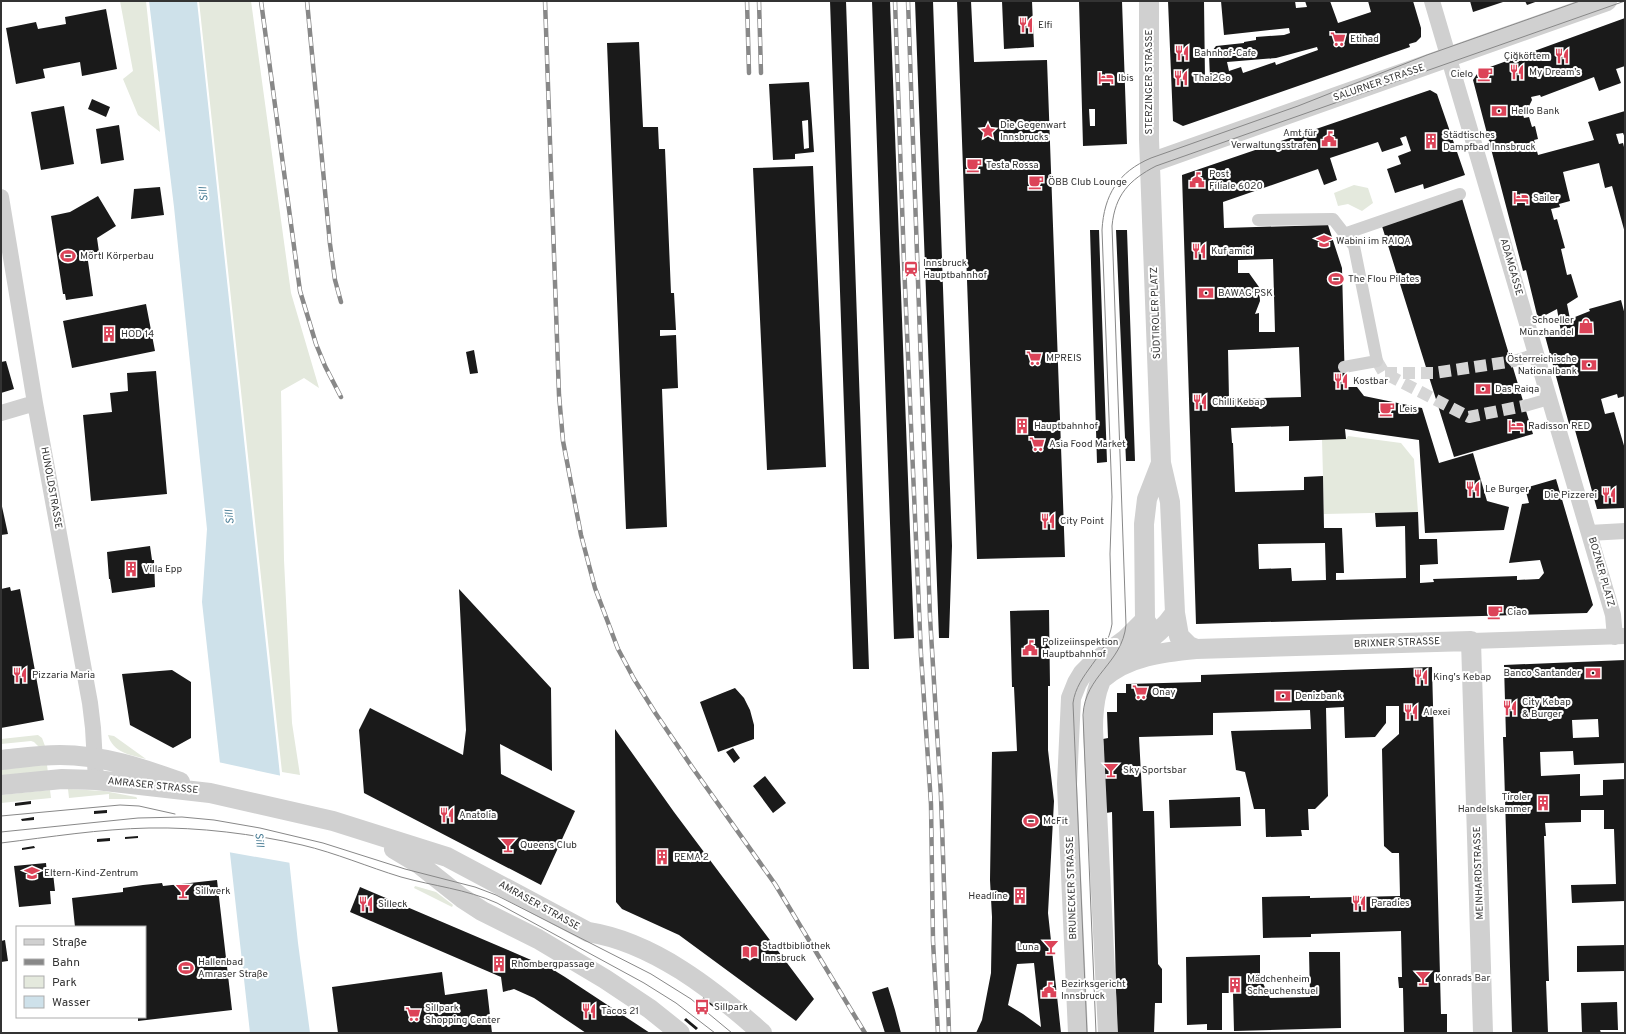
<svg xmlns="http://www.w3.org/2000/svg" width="1626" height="1034" viewBox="0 0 1626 1034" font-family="Overpass,sans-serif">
	<rect width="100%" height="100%" fill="#fff"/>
	<path fill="#e4e9dd" d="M120 1H146L160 132 138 115 123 79 133 71Z
		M199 1H251L291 293 319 388 304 378 281 391 284 560 292 723 300 775 282 772Z
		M1354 185 1368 188 1373 203 1362 211 1348 204 1338 206 1334 193Z
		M1348 436 1401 443 1414 459 1418 512 1324 514 1322 439H1346Z
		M38 735 42 738 45 746 39 747 34 742 31 741 1 744V739Z
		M108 735 114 736 146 759C131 755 113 753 108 735Z
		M47 765 48 773 1 777V768Z
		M68 789 104 791 136 797 137 798V799H109V794L69 798Z
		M50 790 51 798 1 803V795Z
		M415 886 436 892 453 905 452 907 414 888Z"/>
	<path fill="#cee1ea" d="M149 1H197L298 943 310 1033H250L202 602 207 529 174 207Z"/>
	<path fill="#fff" d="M218 762 282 776 291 863 228 852Z"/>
	<path fill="#1a1a1a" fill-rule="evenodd" d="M830 1H846L869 669H853Z
		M872 1H890L914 638 894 639Z
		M915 1H933L952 546 949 638H939Z
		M957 1H971L974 62 1047 60 1065 557 977 559Z
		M1002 1H1032L1034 47 1004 49Z
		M1079 1H1122L1127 144 1083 146ZM1089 109H1095V126H1090Z
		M1168 1H1204L1205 80 1210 78 1209 55 1216 46 1244 43V42L1256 40V37L1284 35 1290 33 1289 28 1224 35 1221 1H1295L1296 8 1307 7 1305 1H1330L1338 23 1371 12 1368 1H1413L1421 28V37L1416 42 1409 44 1410 47 1183 126 1173 121ZM1317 47 1318 50 1276 65 1275 62 1243 73 1241 67 1229 71 1227 62 1276 58Z
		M1470 1H1506L1473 12Z
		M1525 1H1538L1527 5Z
		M106 9 117 69 82 76 80 62 43 69 45 78 16 84 6 28 36 22 38 29 66 24 65 17Z
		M1625 18V66L1616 69 1621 83 1599 91 1594 77 1541 97 1540 95 1531 97 1532 100 1529 106 1521 108 1524 118 1529 117 1532 127 1535 126 1538 139 1534 140 1538 155 1594 140 1588 122 1625 111V138L1623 133 1616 134 1619 144 1623 143 1625 151V233L1612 186 1605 188 1599 163 1563 172 1570 201 1559 204 1560 207 1551 209 1554 220 1557 219 1565 248 1561 249 1567 275 1571 274 1578 297 1567 304 1570 319 1590 311 1589 309 1621 300 1625 315V396L1618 398 1617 394 1601 399 1605 414 1614 412 1625 449V508L1597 509 1573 423 1569 424 1545 336 1561 332 1557 309 1538 319 1526 270 1523 271 1473 80 1479 71Z
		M639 42 643 127H658L659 149H665L671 293H674L676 330H660V336L676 335 678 388 662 389 667 527 626 529 607 43Z
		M809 82 814 152 795 154V159L773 160 769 84ZM808 120 809 148 804 149 802 121Z
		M1430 90 1437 94 1465 175 1424 189 1423 184 1395 193 1387 169 1401 164 1398 156 1411 151 1406 136 1400 138 1403 145 1382 152 1378 142 1330 158 1337 180 1324 185 1318 169 1223 202 1224 228 1328 225 1342 268 1345 387H1357L1364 396 1422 408 1439 463 1473 453 1487 501 1509 507 1504 530 1425 533 1419 440 1363 432 1345 429 1346 439 1289 441V426L1231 428 1232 443H1233L1235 492 1304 490V477L1323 476 1324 528H1342L1344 573H1336V580L1406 578 1405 526 1376 527 1375 513 1418 512 1419 539H1437L1438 564 1420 565V583L1434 582 1433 579 1517 576V580L1539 579 1544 573 1540 560 1509 563 1522 504 1529 503 1525 488 1556 479 1593 605 1587 613 1196 624 1182 175ZM1273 259 1275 332H1259V313L1255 314 1260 301 1259 287 1249 273H1238V260ZM1299 347 1301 397 1229 399 1228 350ZM1325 543 1326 580 1292 581 1291 568 1259 569 1258 544Z
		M92 99 110 107 106 117 88 109Z
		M64 106 74 164 41 170 31 112Z
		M119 125 124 160 101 164 96 129Z
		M813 166 826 467 767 470 753 168Z
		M160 187 164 215 131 219 134 189Z
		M1461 195 1533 434 1454 457 1381 223Z
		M98 196 116 226 97 238 99 252 87 254 93 296 66 300 65 294H63L51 216 70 212Z
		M1090 230H1099L1107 462 1097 463Z
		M1116 230H1127L1135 461H1126Z
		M146 304 155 351 72 368 63 321Z
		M474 350 478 373 470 374 466 352Z
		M6 361 14 389 1 393V362Z
		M156 371 167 494 91 501 83 415 112 412 110 393 128 391 127 373Z
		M1 502 8 534 1 535Z
		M150 546 152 560H154L155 587 112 593 110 579H109L107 552Z
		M10 587 11 591 20 589 44 720 1 728V589Z
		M459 589 551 688 552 771 500 744 501 774 575 811 541 885 364 793 359 730 370 708 463 755 466 730Z
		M1049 610 1050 686H1048V750L1054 801 1048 913 1061 1033H976L982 1020 991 973 992 917 990 880 992 752 1017 751 1014 687H1012L1010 611ZM1034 963 1041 1027 1023 1014 1008 1005 1017 964Z
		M1625 660V763L1574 765 1573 751 1540 752 1541 776 1580 774V796L1603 795V780L1625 779V901L1572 903 1571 885 1616 884 1614 829H1604V810H1581V822L1545 823 1546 836H1544L1549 981H1546L1548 1033H1512L1504 765 1503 737H1506L1504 665ZM1598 719 1599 737 1573 738 1572 720Z
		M1432 667 1441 1014H1447V1033H1404L1403 988H1399L1398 977H1402L1401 931 1311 934V937L1263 938 1262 897 1310 896V898L1400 896 1399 853H1392L1384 846 1382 749 1399 734V706H1386V723L1375 737 1345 738 1344 707 1326 708 1328 796 1315 809H1308L1309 830H1301L1302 836 1266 837 1265 809H1254L1245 772 1236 770 1231 731 1311 729 1310 710 1213 713V735L1139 737 1143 811H1154L1158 964 1162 969V1003H1155L1154 1033H1117L1112 812 1106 813 1103 739 1108 738 1107 712H1117V693H1126V684L1201 682V675Z
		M172 670 191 682V738L173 748 130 725 122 674Z
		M735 688 744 698 750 710 754 725V739L718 752 700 702Z
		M615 729 674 812 814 999 796 1021 679 935 622 909 616 902Z
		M733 748 740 758 734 763 726 752Z
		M765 776 786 803 773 813 753 786Z
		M1240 797 1241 826 1170 828 1169 800Z
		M31 801V804L15 806V803Z
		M107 810V813L94 814V811Z
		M34 817V820L22 821 21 819Z
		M138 836V838L125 839V837Z
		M110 838V841L97 842V839Z
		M34 846 35 848 22 850V848Z
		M46 863 47 874 53 873 55 891H50L51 904 19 907 14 866Z
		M217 880 232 1010 138 1021V1017H145V927H75L72 898 123 892V888L143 885 162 883 163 886Z
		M360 887 508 950 552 969 565 977 650 1033H586L534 998 514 989 503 992 501 977 350 912Z
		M5 940 8 961 1 962V941Z
		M1625 945V971L1577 972V946Z
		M1309 952H1340L1341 1028 1234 1031 1233 993H1222V1030H1207V1024L1187 1025 1186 957 1260 955V977L1270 998 1310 997Z
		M442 972 445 995 487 989 492 1033H338L332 987Z
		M888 987 895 1010 901 1033H885L872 992Z
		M705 996 717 1005 715 1008 702 999Z
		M1617 1002 1618 1030H1600L1601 1033H1582L1581 1003Z
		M686 1018 698 1028 696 1030 684 1020Z"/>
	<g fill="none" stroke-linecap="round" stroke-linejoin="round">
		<path stroke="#d6d6d6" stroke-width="12" stroke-dasharray="12 6" stroke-linecap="butt" d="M1377 361 1384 373 1469 417 1528 405
			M1385 373H1434L1514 361"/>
		<path stroke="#d0d0d0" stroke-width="12" d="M1258 220 1333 219 1354 246 1377 361 1344 367
			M1344 234 1460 194
			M1514 361 1536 354
			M1528 405 1549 399"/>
		<path stroke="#d0d0d0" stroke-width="16" d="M1432 1 1613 615 1615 637
			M1 197 35 403 90 703 93 728 96 780
			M1 413 35 403
			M1589 533 1625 531
			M1471 641 1625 636"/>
		<path stroke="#d0d0d0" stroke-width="20" d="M1149 1V139L1161 463 1170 502 1175 613 1179 636 1189 646 1196 649
			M1150 163 1607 1
			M1152 631 1145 620 1144 524 1147 499 1161 463
			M1102 679C1127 656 1164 652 1196 649L1471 641 1483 1033
			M1 760C20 758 40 755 60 755 102 755 141 768 180 782
			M1 785 62 779 96 780 210 793 333 821 447 857 588 932C653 942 714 990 762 1033
			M394 849 419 864 462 898 482 911 538 939 605 979 650 1009 680 1033
			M1078 1033 1067 784 1071 698 1077 683 1083 673 1092 664 1126 639 1145 620
			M1108 1033 1093 729C1093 705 1096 675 1118 658 1123 655 1129 653 1134 650 1150 640 1165 628 1175 613"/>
		<path stroke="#888" stroke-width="1" d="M1 816 120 805 139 806 175 814
			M1 832 138 818 182 817 214 820 260 828 323 843 405 869 475 887 496 895 651 974 691 999 732 1033
			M1 843C50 837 100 829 149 828 199 827 254 834 302 845 336 853 368 867 401 877 433 886 466 889 497 903L644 983 676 1003 715 1033
			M1087 1033 1073 703C1077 673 1107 657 1112 624L1110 554 1112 497 1102 230C1104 195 1118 172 1151 158L1298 106 1427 55 1580 1
			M1096 1033 1083 715C1085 675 1122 664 1126 625L1112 226C1115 195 1129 180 1156 166L1625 1"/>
		<g stroke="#888" stroke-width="4.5">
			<path id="rail" d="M261 1 300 291 316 344 325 366 341 397
				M307 1 330 244 335 280 341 302
				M545 1 559 395 563 441 581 535 595 588 618 649 634 679 656 714 692 767 775 884 865 1033
				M747 1 749 73
				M759 1 761 73
				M895 1 904 263 921 655 931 804 933 941 938 1033
				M908 1 930 617 941 796 949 1033"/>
		</g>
		<use href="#rail" stroke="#fff" stroke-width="3" stroke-dasharray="9" stroke-linecap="butt"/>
	</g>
	<defs>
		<g id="restaurant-bare" transform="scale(1.2)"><path d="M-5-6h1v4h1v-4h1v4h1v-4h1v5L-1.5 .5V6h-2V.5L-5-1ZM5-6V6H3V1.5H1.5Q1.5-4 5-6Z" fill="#dc4358" stroke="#fff" stroke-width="2.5" paint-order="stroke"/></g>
		<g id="supermarket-bare" transform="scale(1.2)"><path d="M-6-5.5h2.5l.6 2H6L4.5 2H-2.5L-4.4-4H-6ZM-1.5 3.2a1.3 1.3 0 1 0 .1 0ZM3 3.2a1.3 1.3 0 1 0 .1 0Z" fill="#dc4358" stroke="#fff" stroke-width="2.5" paint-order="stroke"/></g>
		<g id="cafe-bare" transform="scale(1.2)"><path d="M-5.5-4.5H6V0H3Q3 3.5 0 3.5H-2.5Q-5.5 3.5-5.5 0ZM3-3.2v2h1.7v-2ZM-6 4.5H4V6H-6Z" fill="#dc4358" stroke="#fff" stroke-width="2.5" paint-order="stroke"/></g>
		<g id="hotel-bare" transform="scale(1.2)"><path d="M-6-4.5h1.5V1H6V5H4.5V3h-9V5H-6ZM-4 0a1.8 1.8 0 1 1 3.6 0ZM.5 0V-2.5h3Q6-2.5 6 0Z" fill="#dc4358" stroke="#fff" stroke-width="2.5" paint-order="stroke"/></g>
		<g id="bank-bare" transform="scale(1.2)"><path d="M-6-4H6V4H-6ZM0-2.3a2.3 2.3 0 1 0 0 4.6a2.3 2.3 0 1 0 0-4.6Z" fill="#dc4358" stroke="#fff" stroke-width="2.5" paint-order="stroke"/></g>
		<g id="sight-bare" transform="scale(1.2)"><path d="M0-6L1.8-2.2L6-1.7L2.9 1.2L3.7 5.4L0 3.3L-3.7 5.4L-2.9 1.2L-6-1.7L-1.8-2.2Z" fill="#dc4358" stroke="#fff" stroke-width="2.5" paint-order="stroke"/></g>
		<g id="civic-bare" transform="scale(1.2)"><path d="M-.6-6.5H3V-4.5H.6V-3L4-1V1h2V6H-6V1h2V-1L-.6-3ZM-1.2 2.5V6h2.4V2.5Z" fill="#dc4358" stroke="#fff" stroke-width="2.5" paint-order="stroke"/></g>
		<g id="building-bare" transform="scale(1.2)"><path d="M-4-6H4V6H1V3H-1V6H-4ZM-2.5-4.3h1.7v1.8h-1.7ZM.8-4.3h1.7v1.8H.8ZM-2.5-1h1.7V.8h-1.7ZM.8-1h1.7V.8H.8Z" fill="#dc4358" stroke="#fff" stroke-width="2.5" paint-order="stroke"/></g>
		<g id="school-bare" transform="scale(1.2)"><path d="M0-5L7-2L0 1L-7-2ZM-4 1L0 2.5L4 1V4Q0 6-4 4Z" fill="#dc4358" stroke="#fff" stroke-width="2.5" paint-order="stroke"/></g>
		<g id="stadium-bare" transform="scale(1.2)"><path d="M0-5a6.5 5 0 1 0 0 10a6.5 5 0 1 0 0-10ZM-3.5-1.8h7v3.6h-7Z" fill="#dc4358" stroke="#fff" stroke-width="2.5" paint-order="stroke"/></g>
		<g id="station-bare" transform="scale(1.2)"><path d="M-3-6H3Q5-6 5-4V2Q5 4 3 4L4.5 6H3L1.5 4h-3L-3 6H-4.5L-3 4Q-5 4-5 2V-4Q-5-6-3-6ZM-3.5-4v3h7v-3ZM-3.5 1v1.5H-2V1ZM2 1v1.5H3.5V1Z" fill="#dc4358" stroke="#fff" stroke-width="2.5" paint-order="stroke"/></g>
		<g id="shop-bare" transform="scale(1.2)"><path d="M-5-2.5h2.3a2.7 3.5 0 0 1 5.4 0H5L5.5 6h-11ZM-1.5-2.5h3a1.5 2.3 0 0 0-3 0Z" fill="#dc4358" stroke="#fff" stroke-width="2.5" paint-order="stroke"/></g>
		<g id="bar-bare" transform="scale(1.2)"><path d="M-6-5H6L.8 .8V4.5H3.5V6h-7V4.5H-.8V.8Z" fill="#dc4358" stroke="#fff" stroke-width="2.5" paint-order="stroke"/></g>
		<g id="library-bare" transform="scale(1.2)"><path d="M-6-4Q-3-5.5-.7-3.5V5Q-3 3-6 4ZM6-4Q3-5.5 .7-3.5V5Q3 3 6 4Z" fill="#dc4358" stroke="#fff" stroke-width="2.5" paint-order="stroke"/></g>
		<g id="bus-bare" transform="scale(1.2)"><path d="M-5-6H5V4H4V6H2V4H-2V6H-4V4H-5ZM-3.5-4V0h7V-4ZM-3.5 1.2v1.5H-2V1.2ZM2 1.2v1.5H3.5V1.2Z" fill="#dc4358" stroke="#fff" stroke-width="2.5" paint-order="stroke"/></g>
	</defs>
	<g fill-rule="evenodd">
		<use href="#restaurant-bare" x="1026" y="25"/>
		<use href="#supermarket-bare" x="1338" y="39"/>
		<use href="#restaurant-bare" x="1182" y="53"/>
		<use href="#restaurant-bare" x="1562" y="56"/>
		<use href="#restaurant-bare" x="1517" y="72"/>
		<use href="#cafe-bare" x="1485" y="74"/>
		<use href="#hotel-bare" x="1106" y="78"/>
		<use href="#restaurant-bare" x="1181" y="78"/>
		<use href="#bank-bare" x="1499" y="111"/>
		<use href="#sight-bare" x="988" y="131"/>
		<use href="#civic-bare" x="1329" y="139"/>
		<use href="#building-bare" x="1431" y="141"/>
		<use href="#cafe-bare" x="974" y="165"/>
		<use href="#civic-bare" x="1197" y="180"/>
		<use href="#cafe-bare" x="1036" y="182"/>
		<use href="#hotel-bare" x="1521" y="198"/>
		<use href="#school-bare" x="1324" y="241"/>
		<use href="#restaurant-bare" x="1199" y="251"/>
		<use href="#stadium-bare" x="68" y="256"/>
		<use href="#station-bare" x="911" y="269"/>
		<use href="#stadium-bare" x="1336" y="279"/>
		<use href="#bank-bare" x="1206" y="293"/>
		<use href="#shop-bare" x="1586" y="326"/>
		<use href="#building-bare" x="109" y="334"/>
		<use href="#supermarket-bare" x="1034" y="358"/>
		<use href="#bank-bare" x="1589" y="365"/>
		<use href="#restaurant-bare" x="1341" y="381"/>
		<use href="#bank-bare" x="1483" y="389"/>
		<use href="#restaurant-bare" x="1200" y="402"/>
		<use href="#cafe-bare" x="1387" y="409"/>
		<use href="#building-bare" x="1022" y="426"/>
		<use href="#hotel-bare" x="1516" y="426"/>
		<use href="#supermarket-bare" x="1037" y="444"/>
		<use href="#restaurant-bare" x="1473" y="489"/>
		<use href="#restaurant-bare" x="1609" y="495"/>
		<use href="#restaurant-bare" x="1048" y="521"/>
		<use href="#building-bare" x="131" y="569"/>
		<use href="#cafe-bare" x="1495" y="612"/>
		<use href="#civic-bare" x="1030" y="648"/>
		<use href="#bank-bare" x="1593" y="673"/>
		<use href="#restaurant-bare" x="20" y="675"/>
		<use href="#restaurant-bare" x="1421" y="677"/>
		<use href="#supermarket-bare" x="1140" y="692"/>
		<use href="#bank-bare" x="1283" y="696"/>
		<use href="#restaurant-bare" x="1510" y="708"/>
		<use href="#restaurant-bare" x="1411" y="712"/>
		<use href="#bar-bare" x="1111" y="770"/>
		<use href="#building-bare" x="1543" y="803"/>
		<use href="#restaurant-bare" x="447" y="815"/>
		<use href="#stadium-bare" x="1031" y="821"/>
		<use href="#bar-bare" x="508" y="845"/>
		<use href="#building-bare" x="662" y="857"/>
		<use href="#school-bare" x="32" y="873"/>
		<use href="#bar-bare" x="183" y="891"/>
		<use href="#building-bare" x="1020" y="896"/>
		<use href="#restaurant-bare" x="1359" y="903"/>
		<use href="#restaurant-bare" x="366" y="904"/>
		<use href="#bar-bare" x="1051" y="947"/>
		<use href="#library-bare" x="750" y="952"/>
		<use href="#building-bare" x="499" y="964"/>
		<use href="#stadium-bare" x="186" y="968"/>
		<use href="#bar-bare" x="1423" y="978"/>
		<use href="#building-bare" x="1235" y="985"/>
		<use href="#civic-bare" x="1049" y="990"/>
		<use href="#bus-bare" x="702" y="1007"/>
		<use href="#restaurant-bare" x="589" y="1011"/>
		<use href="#supermarket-bare" x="413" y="1014"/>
	</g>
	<g text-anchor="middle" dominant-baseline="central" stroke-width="4" stroke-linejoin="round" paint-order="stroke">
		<g font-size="10" fill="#333" stroke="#fff" text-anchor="start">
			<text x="1038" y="25">Elfi</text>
			<text x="1350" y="39">Etihad</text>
			<text x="1194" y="53">Bahnhof-Cafe</text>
			<text x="1550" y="56" text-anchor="end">Çiğköftem</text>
			<text x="1529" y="72">My Dream’s</text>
			<text x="1473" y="74" text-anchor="end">Cielo</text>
			<text x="1118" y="78">Ibis</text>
			<text x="1193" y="78">Thai2Go</text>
			<text x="1511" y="111">Hello Bank</text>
			<text x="1000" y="125">Die Gegenwart<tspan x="1000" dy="12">Innsbrucks</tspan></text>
			<text x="1317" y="133" text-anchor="end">Amt für<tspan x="1317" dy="12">Verwaltungsstrafen</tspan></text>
			<text x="1443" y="135">Städtisches<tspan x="1443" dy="12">Dampfbad Innsbruck</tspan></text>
			<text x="986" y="165">Testa Rossa</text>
			<text x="1209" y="174">Post<tspan x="1209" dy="12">Filiale 6020</tspan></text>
			<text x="1048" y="182">ÖBB Club Lounge</text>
			<text x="1533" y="198">Sailer</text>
			<text x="1336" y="241">Wabini im RAIQA</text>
			<text x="1211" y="251">Kuf amici</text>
			<text x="80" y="256">Mörtl Körperbau</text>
			<text x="923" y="263">Innsbruck<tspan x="923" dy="12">Hauptbahnhof</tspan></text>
			<text x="1348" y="279">The Flou Pilates</text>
			<text x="1218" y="293">BAWAG PSK</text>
			<text x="1574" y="320" text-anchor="end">Schoeller<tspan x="1574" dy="12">Münzhandel</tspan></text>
			<text x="121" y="334">HOD 14</text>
			<text x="1046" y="358">MPREIS</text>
			<text x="1577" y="359" text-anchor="end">Österreichische<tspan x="1577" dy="12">Nationalbank</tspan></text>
			<text x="1353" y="381">Kostbar</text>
			<text x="1495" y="389">Das Raiqa</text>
			<text x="1212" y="402">Chilli Kebap</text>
			<text x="1399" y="409">Leis</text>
			<text x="1034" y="426">Hauptbahnhof</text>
			<text x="1528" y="426">Radisson RED</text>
			<text x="1049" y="444">Asia Food Market</text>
			<text x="1485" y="489">Le Burger</text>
			<text x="1597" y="495" text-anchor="end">Die Pizzerei</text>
			<text x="1060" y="521">City Point</text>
			<text x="143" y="569">Villa Epp</text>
			<text x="1507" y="612">Ciao</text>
			<text x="1042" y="642">Polizeiinspektion<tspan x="1042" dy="12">Hauptbahnhof</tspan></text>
			<text x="1581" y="673" text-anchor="end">Banco Santander</text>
			<text x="32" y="675">Pizzaria Maria</text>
			<text x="1433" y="677">King's Kebap</text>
			<text x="1152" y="692">Onay</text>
			<text x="1295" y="696">Denizbank</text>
			<text x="1522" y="702">City Kebap<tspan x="1522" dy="12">&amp; Burger</tspan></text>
			<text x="1423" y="712">Alexei</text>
			<text x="1123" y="770">Sky Sportsbar</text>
			<text x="1531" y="797" text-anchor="end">Tiroler<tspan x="1531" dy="12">Handelskammer</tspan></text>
			<text x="459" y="815">Anatolia</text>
			<text x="1043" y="821">McFit</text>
			<text x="520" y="845">Queens Club</text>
			<text x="674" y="857">PEMA 2</text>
			<text x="44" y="873">Eltern-Kind-Zentrum</text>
			<text x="195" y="891">Sillwerk</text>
			<text x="1008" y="896" text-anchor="end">Headline</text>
			<text x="1371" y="903">Paradies</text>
			<text x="378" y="904">Silleck</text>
			<text x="762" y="946">Stadtbibliothek<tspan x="762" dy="12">Innsbruck</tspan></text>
			<text x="1039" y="947" text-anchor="end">Luna</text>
			<text x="198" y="962">Hallenbad<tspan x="198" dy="12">Amraser Straße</tspan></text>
			<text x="511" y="964">Rhombergpassage</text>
			<text x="1435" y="978">Konrads Bar</text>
			<text x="1247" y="979">Mädchenheim<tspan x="1247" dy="12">Scheuchenstuel</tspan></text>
			<text x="1061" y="984">Bezirksgericht<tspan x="1061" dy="12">Innsbruck</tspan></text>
			<text x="714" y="1007">Sillpark</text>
			<text x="425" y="1008">Sillpark<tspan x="425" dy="12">Shopping Center</tspan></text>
			<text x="601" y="1011">Tacos 21</text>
		</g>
		<g font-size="10" fill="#333" stroke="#fff">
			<text transform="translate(1149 82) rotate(-90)">STERZINGER STRASSE</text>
			<text transform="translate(1379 83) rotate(-19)">SALURNER STRASSE</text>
			<text transform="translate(1511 267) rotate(74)">ADAMGASSE</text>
			<text transform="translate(1156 313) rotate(-92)">SÜDTIROLER PLATZ</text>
			<text transform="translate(51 488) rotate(80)">HUNOLDSTRASSE</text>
			<text transform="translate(1601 572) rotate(74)">BOZNER PLATZ</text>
			<text transform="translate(1397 643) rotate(-2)">BRIXNER STRASSE</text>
			<text transform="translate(153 786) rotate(6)">AMRASER STRASSE</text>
			<text transform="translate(1479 873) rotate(-92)">MEINHARDSTRASSE</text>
			<text transform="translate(1072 888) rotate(-92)">BRUNECKER STRASSE</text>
			<text transform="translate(539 906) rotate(29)">AMRASER STRASSE</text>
		</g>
		<g font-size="11" font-style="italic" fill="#447992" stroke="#fff">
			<text transform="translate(204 194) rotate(-97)">Sill</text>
			<text transform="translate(230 517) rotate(-95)">Sill</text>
			<text transform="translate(259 840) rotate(83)">Sill</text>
		</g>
	</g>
	<rect width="1626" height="1034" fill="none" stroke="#333333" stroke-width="4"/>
	<rect x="16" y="926" width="130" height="92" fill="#ffffff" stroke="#adadad"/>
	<rect x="24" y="939" width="20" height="6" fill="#d0d0d0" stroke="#adadad"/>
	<text x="52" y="946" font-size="12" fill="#333333">Straße</text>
	<rect x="24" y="959" width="20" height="6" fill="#888888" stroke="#adadad"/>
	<text x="52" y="966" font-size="12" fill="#333333">Bahn</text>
	<rect x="24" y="976" width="20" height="12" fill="#e4e9dd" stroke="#adadad"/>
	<text x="52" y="986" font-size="12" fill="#333333">Park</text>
	<rect x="24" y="996" width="20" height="12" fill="#cee1ea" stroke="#adadad"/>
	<text x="52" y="1006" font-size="12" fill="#333333">Wasser</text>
</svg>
